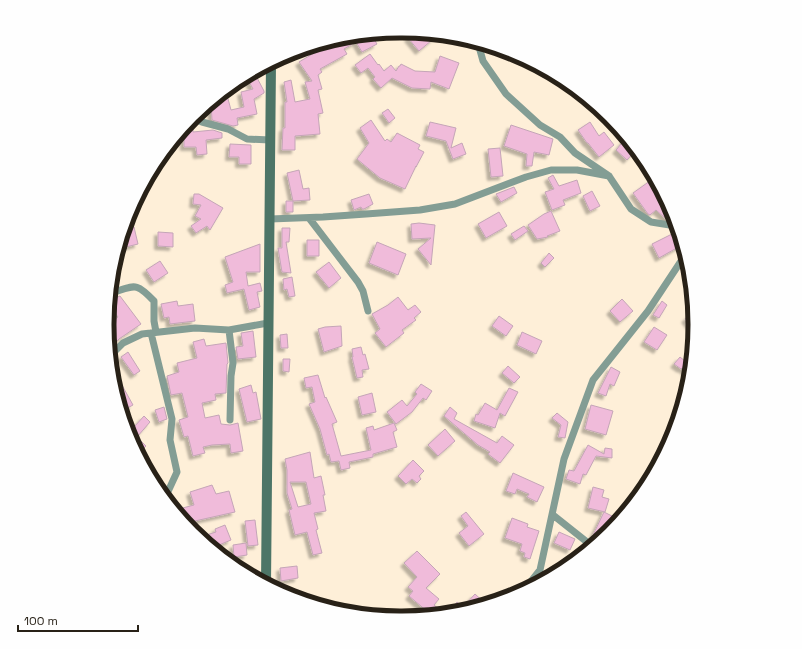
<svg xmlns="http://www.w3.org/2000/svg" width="802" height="649" viewBox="0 0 802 649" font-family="'Space Grotesk',sans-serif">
	<defs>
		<filter id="shadow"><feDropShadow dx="-3.5" dy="3.5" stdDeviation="1" flood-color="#0004"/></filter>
	</defs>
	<rect width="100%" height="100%" fill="#feefd8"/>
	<path fill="#f0bbda" stroke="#c4a5b7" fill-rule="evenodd" filter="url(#shadow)" d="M415 32 420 33 438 35 419 51 408 38Z
		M371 34 377 44 362 52 356 42 344 49 347 54 320 69 322 72 318 75 322 89 318 90 323 113 318 114 320 134 295 136V150H282L283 128H285V102H287L284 82 291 80 295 102 310 99 305 82 312 81 299 62 314 53 312 46 327 42 329 46 342 39 341 38 344 37Z
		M370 54 378 65 379 64 384 71 391 65 396 71 399 66H400L401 64 415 71 435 72 440 56 459 63 449 89 431 82 430 89 412 88 392 78 381 88 373 79 375 77 368 68 361 73 355 65Z
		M254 72 264 91V93L254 99 257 114 237 118 238 125 233 126 212 120 211 103 217 98 227 95 231 110 244 107 241 92 253 89 246 76Z
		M388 109 395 118 389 123 382 113Z
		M371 120 385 141 387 139 391 142 397 133 420 145 418 149 424 152 416 167V166L405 189 380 178 357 159 369 143 360 128Z
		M190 122 193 123V132L213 130 222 133V138L206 140 207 154 197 155 196 147H184V128Z
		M430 122 456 128 451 148 462 143 466 154 453 159 446 141 426 136Z
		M590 122 599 136 604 132 614 145 599 157 588 143H587L578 130Z
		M511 125 553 139 549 155 534 152 532 166H526L527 154 504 146Z
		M626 138 636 150 627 160 616 150Z
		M230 144 251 145V164H239V157H229Z
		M500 148 503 176 491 177 488 149Z
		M299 170 303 189 309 188 310 200 293 201V212H286V201H293L287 173Z
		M553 175 559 186 577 180 581 193 563 200 565 205 552 210 545 192 554 189 548 178Z
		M654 178 666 201 664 202 670 208 672 212 673 215 669 220 666 219 656 210 650 215 648 214 633 193Z
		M514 187 517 193 501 202 496 194Z
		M592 191 600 206 590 211 583 196Z
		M194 194H199L223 208 210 230 207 226 196 233 191 226 201 219 195 216 201 205 193 204Z
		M369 194 373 204 364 209H362L361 207 354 210 351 200Z
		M551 211 560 231 547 236 548 237 537 239 528 225 544 214Z
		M499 212 507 226 486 238 478 224Z
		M419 223 435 225 431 265 418 249 431 238 412 239 411 224Z
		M524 226 528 231 515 240 511 234Z
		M134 227 138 244 126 247 123 234 125 229Z
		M282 228H290L289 242H286L291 273 282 272 278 248H282Z
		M678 231 682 245 659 258 652 244Z
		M158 232 173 233V247L158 246Z
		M307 240H319V256H307Z
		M377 242 406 254 398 275 369 263Z
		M260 244V272H246L248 286 260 283 262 291 257 292 260 307 249 310 244 289 227 293 225 285 233 282 225 257Z
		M549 253 554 258 545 267 541 263Z
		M160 261 168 273 154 282 146 270Z
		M329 262 341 278 329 288 316 272Z
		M292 277 295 296 289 297 287 289 284 290 283 279Z
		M120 296 141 324 119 339 110 348 108 325 118 317 109 305 110 300Z
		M398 297 408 310 415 305 421 312 414 318 416 320 402 330 404 333 386 347 375 333 380 329 372 314 388 305Z
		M622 299 633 311 620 322 610 311Z
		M177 301 178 306 193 304 195 321 170 324 169 317 164 318 161 304Z
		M662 301 667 305 659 318 653 315Z
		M693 312 694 325V331L685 319Z
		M499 316 513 326 506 336 492 326Z
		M341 326 342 346 324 352 318 329 325 327Z
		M654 327 667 335 657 350 644 342Z
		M253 331 256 357 238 359 236 347 243 346 241 333Z
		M522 332 542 341 536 354 517 345Z
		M287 334 288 348H281L280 335Z
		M204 339 206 346 226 343 228 363 227 364 226 393 215 394 216 400 202 403 205 418 219 415 221 424 230 425 238 423 243 451 231 453 230 444 212 445 203 447 205 453 193 456 188 436 184 437 179 420 188 417 182 393 171 395 167 376 179 372 177 363 197 358 193 342Z
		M361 347 363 355 365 354 369 369 362 370 363 377 357 378 352 357H353L352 349Z
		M128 352 140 371 134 375 121 357Z
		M680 357 690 365 689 376 682 368 681 369 674 364Z
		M283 359H290L289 372 283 371Z
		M508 366 520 377 514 383 502 373Z
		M611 367 620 372 614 386 610 384 606 396 598 393Z
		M318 375 325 398 326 397 337 422 332 424 341 456 371 450 366 428 373 426 374 430 394 423 397 430 393 432 397 447 373 454V457L349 462 350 468 341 470 339 461 331 462 329 454 327 455 320 429 309 404 315 402 312 387 306 388 304 378Z
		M118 378 133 405 122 411 113 382Z
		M421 384 432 391 426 400 423 398 412 412 396 424 387 412 402 400 407 406 417 394 415 392Z
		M251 385 253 393 256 392 261 419 247 422 239 389Z
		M509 388 518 392 505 416 500 413 495 428 474 421 476 414 478 415 485 403 497 410Z
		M372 393 376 412 362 415 358 397Z
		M591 405 613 411 606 435 585 429Z
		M164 407 167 419 159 422 155 410Z
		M450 407 457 413 454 419 497 443 502 436 514 445 500 463 488 454 490 452 478 445 444 416Z
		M557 413 568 422 565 438 558 437 561 425 552 418Z
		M144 416 150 422 137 437 146 446 139 453 130 437 127 427 128 428 131 424 134 427Z
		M445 429 455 441 438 456 428 445Z
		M588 445 604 454 605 448 612 449V458L596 456 586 475 583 474 580 484 566 479 569 470 574 471Z
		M310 452 314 478 321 476 325 495H323L326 511 314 513 318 529 316 530 322 553 313 555 307 532 295 535 289 510 292 509 287 493V470L285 459ZM290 482H306L311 504 298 507Z
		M413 460 424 471 419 476 421 479 417 483 412 479 406 484 398 476Z
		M513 473 544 487 537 502 527 497 529 494 517 489 515 494 506 491Z
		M212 485 216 494 229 491 235 512 186 523 175 510 194 505 190 492Z
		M593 487 604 490 602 497 609 499 605 512 588 508Z
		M466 512 484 534 469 546 459 533 468 526 461 516Z
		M604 512 616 518 611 529 601 539 593 535Z
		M512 518 528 524 527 527 539 531 530 559 524 557 525 553 520 551 522 544 505 538Z
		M255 520 258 545 248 546 245 521Z
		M225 525 231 540 219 545 223 557 200 537 216 532 215 529Z
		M559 532 575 539 570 550 554 543Z
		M246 543 247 555 234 557 233 545Z
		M417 551 440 574 426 588 439 599 434 605 445 614 433 615 428 611V612L409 596 413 591 408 587 417 577 404 563Z
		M297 566 298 578 281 581 280 568Z
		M475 594 486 604 458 612 448 613 457 602 463 607Z"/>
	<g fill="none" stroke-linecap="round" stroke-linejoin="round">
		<path stroke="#839d94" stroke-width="7" d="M478 43 483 61 506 94 540 125 560 137 575 153 609 176 631 209 651 222 676 226
			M193 118 202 122 228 129 247 139 270 140
			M309 218 358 282 363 291 368 311
			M270 219 323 217 366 214 420 210 455 204 526 177 551 170H577L609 176
			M111 293C135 286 135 281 154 301V321L156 332
			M229 330 233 363 231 376 230 420
			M151 333 172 419 170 440 177 472 165 498
			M111 355 123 343 142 334 195 328 229 330 268 323
			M553 515 592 546
			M525 589 540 570 564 459 593 380 648 311 685 255"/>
		<path stroke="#4d7567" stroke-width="10" d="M266 584 271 63"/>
	</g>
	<path d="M0 0H802V649H0ZM400 38H402A286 286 0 0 1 688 324V325A286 286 0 0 1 402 611H400A286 286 0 0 1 114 325V324A286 286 0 0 1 400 38Z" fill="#fefefe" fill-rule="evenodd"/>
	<path fill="none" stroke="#282117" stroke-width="5" d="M400 38H402A286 286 0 0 1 688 324V325A286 286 0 0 1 402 611H400A286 286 0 0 1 114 325V324A286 286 0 0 1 400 38Z"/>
	<path d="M18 625v6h120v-6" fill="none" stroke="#282117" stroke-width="2"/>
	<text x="24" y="625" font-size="12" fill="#282117" stroke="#fefefe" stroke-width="3" paint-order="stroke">100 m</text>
</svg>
